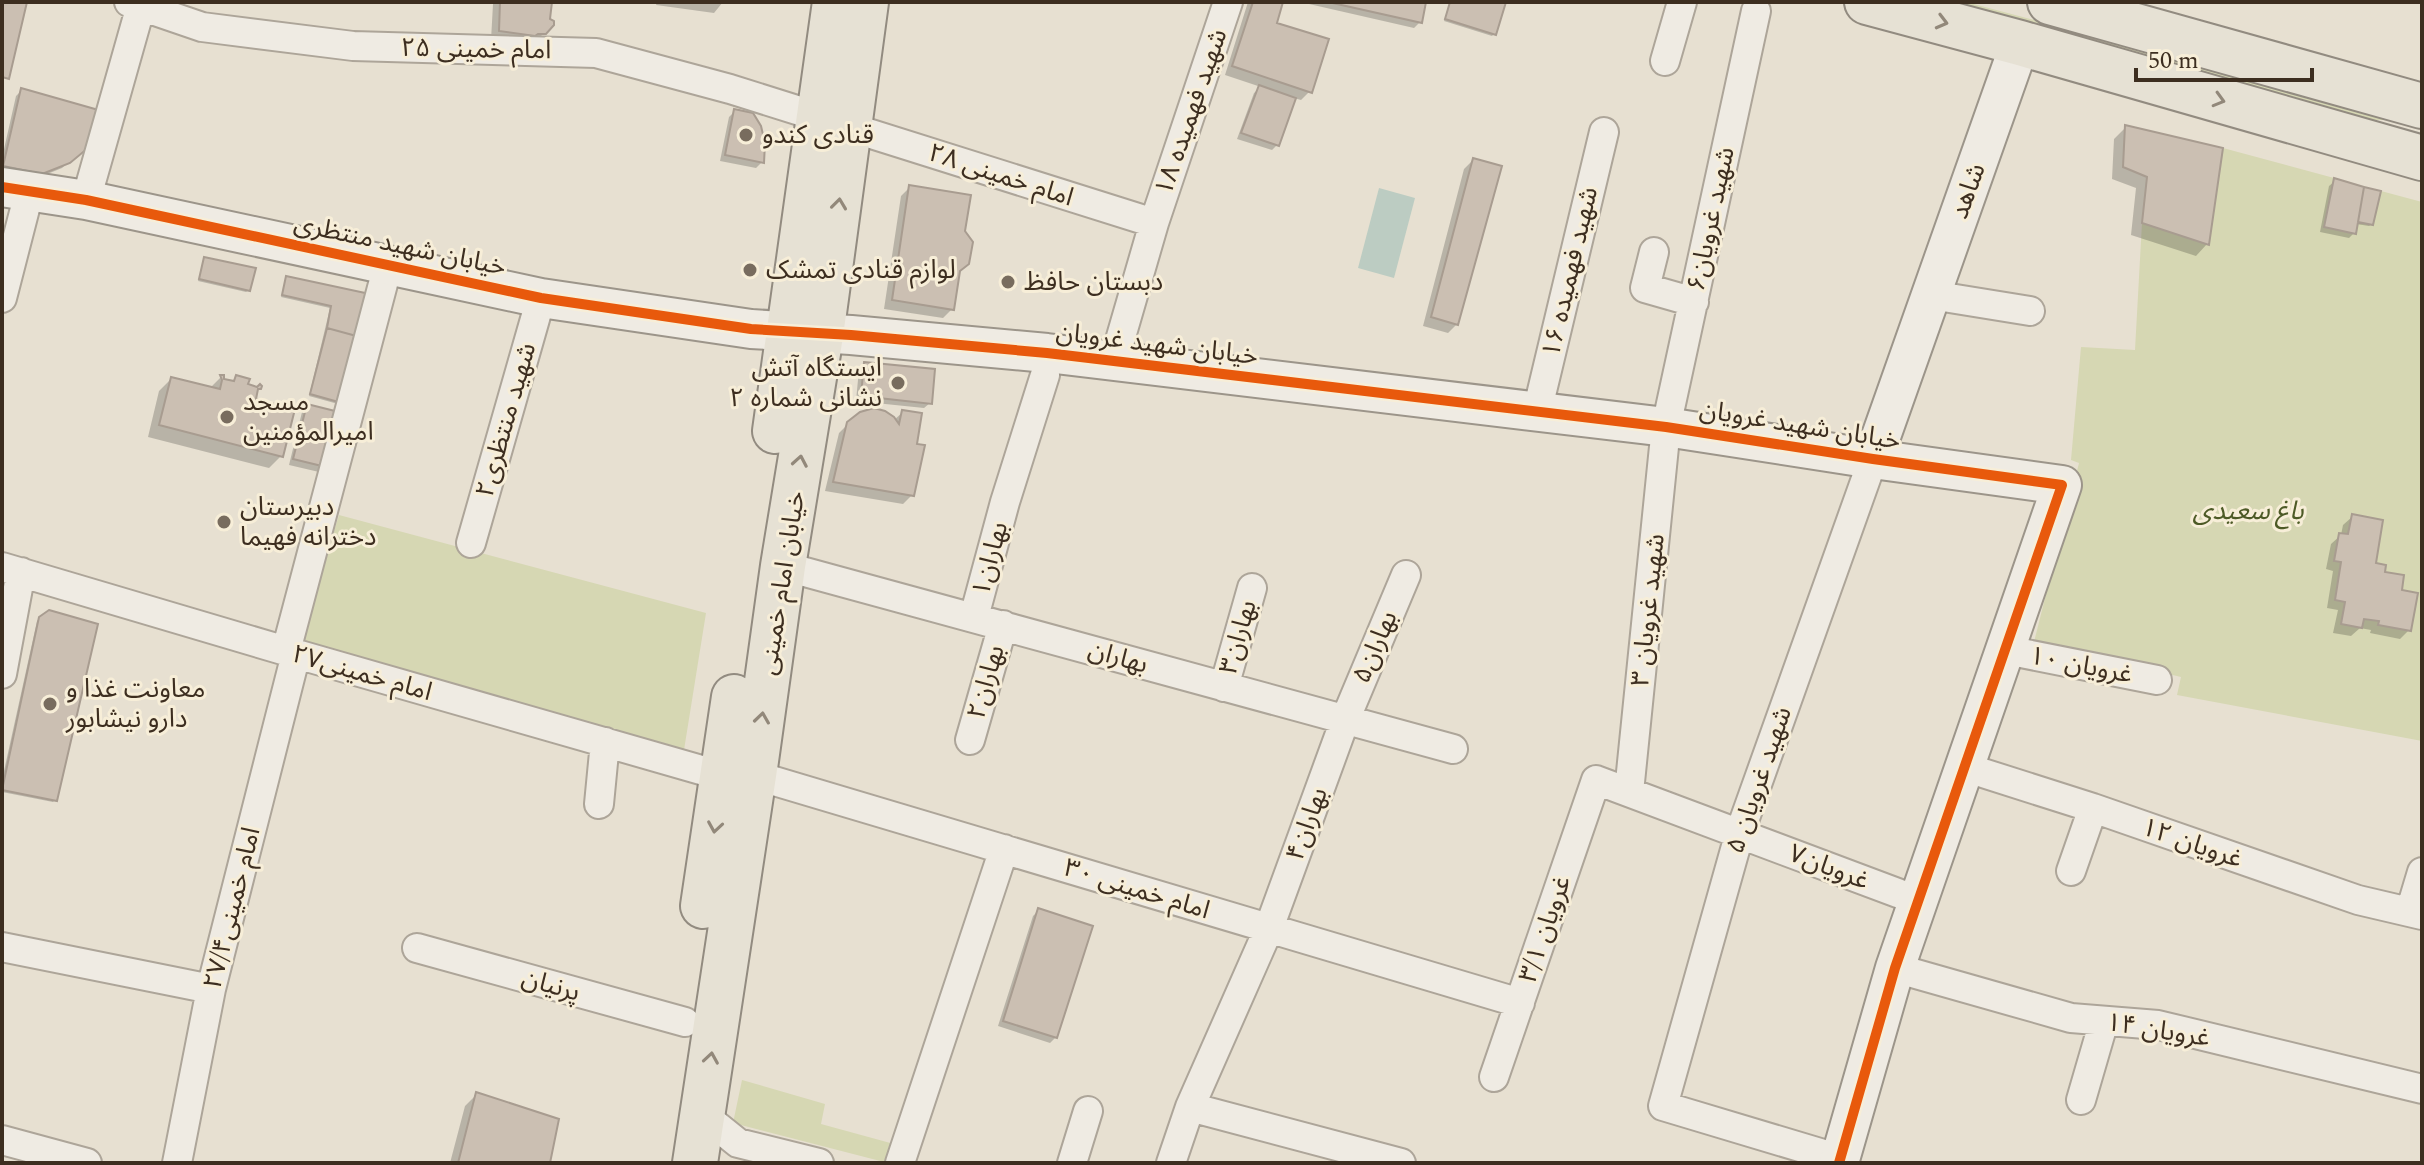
<svg xmlns="http://www.w3.org/2000/svg" width="2424" height="1165" viewBox="0 0 2424 1165" font-family="Spectral,'Noto Sans Arabic',serif">
	<rect width="100%" height="100%" fill="#e7e0d1"/>
	<path fill="#d6d7b3" d="M1930 2H1966L2411 120H2369Z
		M2223 148 2334 178 2356 234 2358 222 2373 225 2381 191 2422 202V741L2177 695 2181 677 2034 642 2079 463 2071 460 2081 347 2135 350 2142 223 2209 245Z
		M339 515 706 613 684 750 299 644Z
		M742 1080 825 1104 821 1124 894 1144 888 1163 733 1123Z"/>
	<path fill="#bcccc2" d="M1379 188 1415 198 1394 278 1358 268Z"/>
	<path fill="#0003" d="M495 2H550L548 21 552 25 535 42 491 40 493 4Z
		M657 2H723L714 13 656 5Z
		M1248 2H1281L1275 24 1310 91 1301 100 1294 98 1277 145 1272 150 1237 139 1254 93 1261 87 1225 75Z
		M1309 2H1424L1420 22 1414 28 1309 4Z
		M1450 2H1503L1494 34 1492 36 1444 21Z
		M22 90 85 148 62 168 35 179 2 172V158L16 96Z
		M735 111 762 162 756 168 720 161 729 117Z
		M2126 127 2207 244 2196 256 2131 235 2136 188 2112 179 2114 139Z
		M1473 160 1457 324 1448 333 1423 326 1464 169Z
		M2335 181 2372 224 2369 226 2356 224 2354 233 2349 238 2320 232 2329 186Z
		M910 187 952 309 943 318 884 309 901 196Z
		M205 259 249 290 246 292 198 281Z
		M287 278 368 295 338 404 309 396 330 308 281 297Z
		M865 364 930 403 924 408 856 401 859 369Z
		M221 377 222 381 231 383 237 377 246 386 259 388 255 392 253 401 281 456 269 468 148 437 159 391 171 379 209 389Z
		M307 407 337 414 319 472 289 465 302 412Z
		M903 412 915 446 912 495 903 504 825 491 839 433 848 424 894 420Z
		M2352 517 2373 565 2399 592 2409 630 2400 639 2370 633 2371 630 2360 628 2351 636 2333 633 2338 610 2327 608 2333 571 2326 569 2331 544 2341 535 2343 525Z
		M43 614 55 800 53 802 2 792V780L37 621Z
		M1038 911 1056 1037 1050 1043 998 1026 1033 916Z
		M477 1094 548 1163H450L465 1106Z"/>
	<path fill="#cbbfb2" stroke="#a89c90" stroke-width="2" d="M2 2H27L9 79 2 77Z
		M500 2H552L550 19 554 21V25L546 34H538L535 36 499 31Z
		M1253 2H1283L1277 23 1329 39 1312 93 1232 66Z
		M1328 2H1426L1422 23Z
		M1450 2H1506L1496 35 1445 19Z
		M1259 85 1296 98 1279 146 1241 133Z
		M21 88 102 111 94 143 70 163 42 174 3 166Z
		M734 109 753 113 761 126 765 143 764 163 725 155Z
		M2125 125 2223 148 2209 245 2142 223 2147 177 2123 167Z
		M1473 158 1502 166 1458 325 1431 317Z
		M2334 178 2364 187 2356 234 2324 227Z
		M909 185 971 195 965 231 973 242 969 264 960 271 954 310 892 300Z
		M2364 187 2381 191 2373 225 2358 222Z
		M204 257 256 268 250 291 199 279Z
		M286 276 370 294 360 337 327 328 331 306 282 295Z
		M327 328 360 337 342 403 310 394Z
		M864 362 935 369 932 404 861 396Z
		M220 375H224V379L234 381 236 375 250 379 248 384 257 387 260 384 262 386 261 389H258L256 399 295 409 283 457 159 425 171 377 220 389 222 380Z
		M307 404 339 412 326 467 293 459Z
		M874 408 885 411 894 417 899 424 902 410 922 413 917 444 925 445 914 496 833 482 847 422 860 412Z
		M2352 514 2383 520 2376 563 2386 565 2385 572 2404 575 2402 590 2418 593 2411 631 2378 625 2379 621 2364 619 2362 628 2341 624 2345 602 2335 600 2341 562 2334 561 2339 533 2348 534Z
		M49 610 98 624 57 801 2 790 39 617Z
		M1038 908 1093 926 1057 1038 1003 1021Z
		M476 1092 559 1119 550 1163H458Z"/>
	<g fill="none" stroke-linecap="round" stroke-linejoin="round">
		<g stroke="#ada599" stroke-width="32">
			<path id="street" d="M129 2 202 27 353 46 596 53 730 89 819 117
				M1665 61 1682 2
				M849 127 1154 223
				M86 200 142 2
				M1654 252 1645 288 1694 302
				M1931 295 2030 311
				M2 298 29 193
				M1114 361 1154 223 1228 2
				M1537 412 1604 132
				M471 543 541 298
				M783 566 1453 749
				M2 567 286 651 722 776
				M974 617 1005 502 1045 375
				M2006 650 2157 680
				M286 651 388 265
				M2 674 21 572
				M1224 687 1252 588
				M970 740 1003 625
				M1964 767 2093 808 2358 900 2422 915
				M754 775 1520 1003
				M1629 792 1666 427 1756 11
				M599 804 605 742
				M2071 871 2093 808
				M2410 912 2422 872
				M2 947 211 989
				M417 948 685 1022
				M1895 968 2071 1018 2158 1025 2422 1089
				M1494 1077 1596 780 1919 901
				M2081 1100 2104 1021
				M1190 1107 1401 1163
				M702 1114 738 1143 819 1163
				M2 1140 87 1163
				M1840 1159 1663 1106 1740 832 1873 459
				M177 1163 211 989 296 654
				M900 1163 1004 849
				M1072 1163 1088 1111
				M1171 1163 1190 1107 1269 928 1345 720 1406 575"/>
		</g>
		<g stroke="#9c958a" stroke-width="42">
			<path id="secondary" d="M2 187 86 200 541 298 751 329 851 335 1047 353 1666 427 1873 459 2062 485 1895 968 1839 1163
				M1873 459 2020 43"/>
		</g>
		<g stroke="#928b80" stroke-width="48">
			<path id="primary" d="M1867 2 2020 43 2422 158
				M2050 2 2422 106
				M775 431 835 2
				M703 906 734 697
				M695 1163 754 775 783 566 821 335 866 2"/>
		</g>
		<use href="#street" stroke="#efebe3" stroke-width="28"/>
		<use href="#secondary" stroke="#efebe3" stroke-width="38"/>
		<use href="#primary" stroke="#e6e1d4" stroke-width="44"/>
		<g stroke="#f7eed8" stroke-width="15">
			<path id="cycleway" d="M2 187 86 200 541 298 751 329 851 335 1047 353 1666 427 1873 459 2062 485 1895 968 1839 1163"/>
		</g>
		<use href="#cycleway" stroke="#e8590c" stroke-width="10"/>
	</g>
	<defs><path id="oneway-chevron" d="M-2-3.5L2.5 0L-2 3.5" fill="none" stroke-width="1.6" stroke-linecap="round" stroke-linejoin="round" transform="scale(2)"/></defs>
	<g stroke="#92887a">
		<use href="#oneway-chevron" transform="translate(1942 22) rotate(15)"/>
		<use href="#oneway-chevron" transform="translate(2219 100) rotate(16)"/>
		<use href="#oneway-chevron" transform="translate(839 204) rotate(-83)"/>
		<use href="#oneway-chevron" transform="translate(800 461) rotate(-80)"/>
		<use href="#oneway-chevron" transform="translate(762 718) rotate(-82)"/>
		<use href="#oneway-chevron" transform="translate(715 827) rotate(99)"/>
		<use href="#oneway-chevron" transform="translate(711 1058) rotate(-81)"/>
	</g>
	<g fill="#786c5e" stroke="#f7eed8" stroke-width="3">
		<circle cx="746" cy="135" r="8"/>
		<circle cx="750" cy="270" r="8"/>
		<circle cx="1008" cy="282" r="8"/>
		<circle cx="898" cy="383" r="8"/>
		<circle cx="227" cy="417" r="8"/>
		<circle cx="224" cy="522" r="8"/>
		<circle cx="50" cy="704" r="8"/>
	</g>
	<g text-anchor="middle" dominant-baseline="central" stroke-width="6" stroke-linejoin="round" paint-order="stroke">
		<g font-size="26" fill="#3d2e20" stroke="#f7eed8">
			<text transform="translate(476 49) rotate(1)">امام خمینی ۲۵</text>
			<text transform="translate(1191 112) rotate(-71)">شهید فهمیده ۱۸</text>
			<text transform="translate(1001 175) rotate(18)">امام خمینی ۲۸</text>
			<text transform="translate(1968 191) rotate(-70)">شاهد</text>
			<text transform="translate(1711 219) rotate(-78)">شهید غرویان۶</text>
			<text transform="translate(400 245) rotate(12)">خیابان شهید منتظری</text>
			<text transform="translate(1570 272) rotate(-77)">شهید فهمیده ۱۶</text>
			<text transform="translate(1157 344) rotate(7)">خیابان شهید غرویان</text>
			<text transform="translate(506 420) rotate(-74)">شهید منتظری۲</text>
			<text transform="translate(1800 425) rotate(9)">خیابان شهید غرویان</text>
			<text transform="translate(990 559) rotate(-75)">بهاران۱</text>
			<text transform="translate(782 583) rotate(-81)">خیابان امام خمینی</text>
			<text transform="translate(1648 610) rotate(-84)">شهید غرویان ۳</text>
			<text transform="translate(1238 637) rotate(-74)">بهاران۳</text>
			<text transform="translate(1375 647) rotate(-67)">بهاران۵</text>
			<text transform="translate(1118 657) rotate(16)">بهاران</text>
			<text transform="translate(2081 665) rotate(11)">غرویان ۱۰</text>
			<text transform="translate(362 673) rotate(16)">امام خمینی۲۷</text>
			<text transform="translate(986 682) rotate(-74)">بهاران۲</text>
			<text transform="translate(1759 780) rotate(-71)">شهید غرویان ۵</text>
			<text transform="translate(1307 824) rotate(-70)">بهاران۴</text>
			<text transform="translate(2192 843) rotate(19)">غرویان ۱۲</text>
			<text transform="translate(1829 867) rotate(21)">غرویان۷</text>
			<text transform="translate(1137 889) rotate(17)">امام خمینی ۳۰</text>
			<text transform="translate(232 908) rotate(-76)">امام خمینی۲۷/۴</text>
			<text transform="translate(1545 929) rotate(-71)">غرویان ۳/۱</text>
			<text transform="translate(551 985) rotate(16)">پرنیان</text>
			<text transform="translate(2158 1030) rotate(9)">غرویان ۱۴</text>
		</g>
		<g font-size="26" fill="#3d2e20" stroke="#f7eed8" text-anchor="start">
			<text x="762" y="135">قنادی کندو</text>
			<text x="766" y="270">لوازم قنادی تمشک</text>
			<text x="1024" y="282">دبستان حافظ</text>
			<text x="882" y="368" text-anchor="end">ایستگاه آتش<tspan x="882" dy="30">نشانی شماره ۲</tspan></text>
			<text x="243" y="402">مسجد<tspan x="243" dy="30">امیرالمؤمنین</tspan></text>
			<text x="240" y="507">دبیرستان<tspan x="240" dy="30">دخترانه فهیما</tspan></text>
			<text x="66" y="689">معاونت غذا و<tspan x="66" dy="30">دارو نیشابور</tspan></text>
		</g>
		<g font-size="26" font-style="italic" fill="#4d5a26" stroke="#f7eed8">
			<text x="2248" y="511">باغ سعیدی</text>
		</g>
	</g>
	<rect width="2424" height="1165" fill="none" stroke="#3d2e20" stroke-width="8"/>
	<path d="M2136 68v12h176v-12" fill="none" stroke="#3d2e20" stroke-width="4"/>
	<text x="2148" y="68" font-size="24" fill="#3d2e20" stroke="#f7eed8" stroke-width="6" paint-order="stroke">50 m</text>
</svg>
